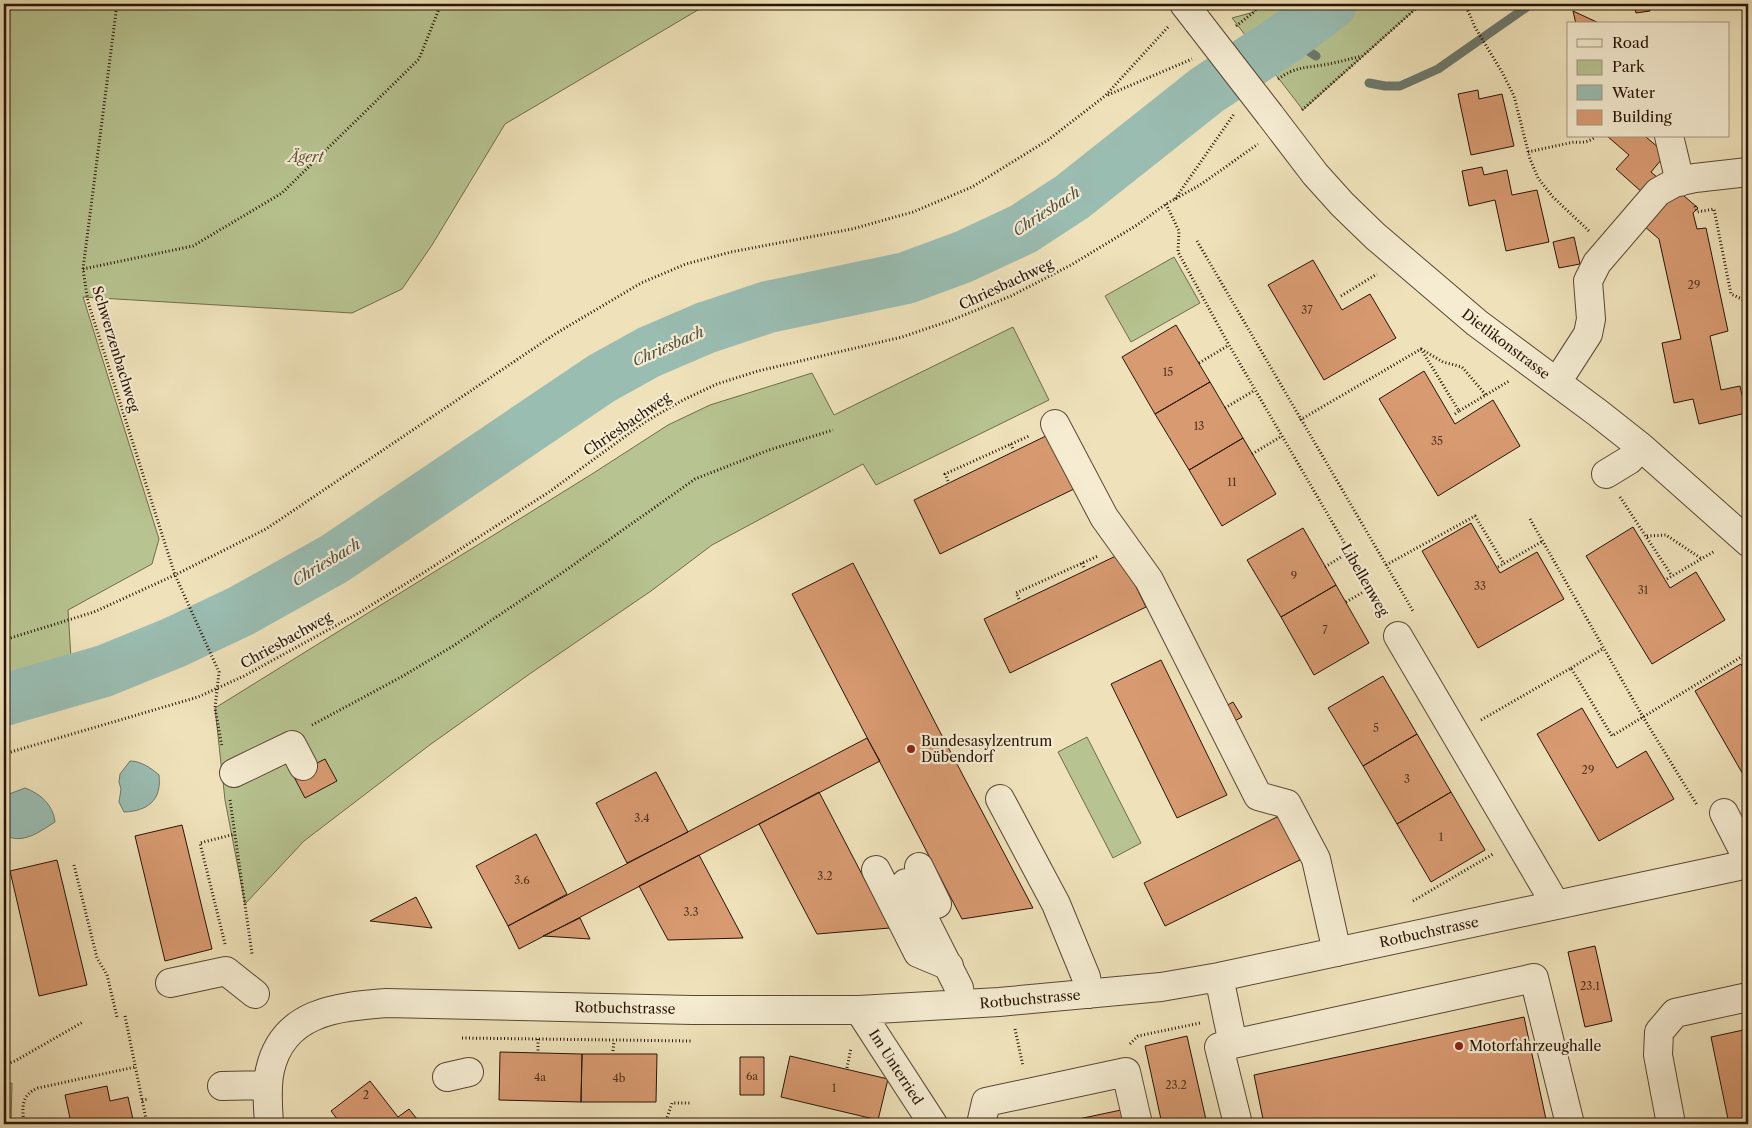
<svg xmlns="http://www.w3.org/2000/svg" width="1752" height="1128" viewBox="0 0 1752 1128" font-family="'Libre Caslon Text',serif">
	<rect width="100%" height="100%" fill="#efe2ba"/>
	<filter id="stains"><feTurbulence type="fractalNoise" baseFrequency=".004" numOctaves="4"/><feColorMatrix values="0 0 0 0 .2 0 0 0 0 .09 0 0 0 0 .02 0 0 0 .5 -.17"/></filter>
	<radialGradient id="worn" r=".72"><stop offset=".6" stop-color="#630" stop-opacity="0"/><stop offset="1" stop-color="#630" stop-opacity=".3"/></radialGradient>
	<path fill="#b7c491" stroke="#706c4b" d="M4 4H708L505 124 432 245 402 289 352 313 83 297 159 539 152 564 68 610 71 658 4 677Z
		M1260 4H1421L1303 110 1232 18 1254 12Z
		M1174 257 1200 303 1131 342 1105 296Z
		M1013 327 1049 400 876 485 863 464 712 545 651 591 531 673 431 744 304 841 245 904 225 800 215 708 592 474 668 425 710 405 812 373 834 415Z
		M1087 737 1141 843 1113 858 1058 752Z
		M12 1083 11 1124H4V1085Z"/>
	<path fill="#9abdb2" stroke="#6c796d" d="M130 761C141 761 151 768 159 775 162 801 147 811 124 812L119 802 121 789 119 782 120 774Z
		M25 788C41 794 53 805 55 822 39 832 23 845 4 835V796Z"/>
	<g fill="none" stroke-linecap="round" stroke-linejoin="round">
		<path stroke="#6c796d" stroke-width="9" d="M1287 37 1316 56
			M1369 83 1385 86H1400L1438 69 1531 4"/>
		<path stroke="#9abdb2" stroke-width="52" d="M4 700 104 671 173 643 241 611 334 559 602 378 649 352 705 328 768 307 906 278 963 257 1023 229 1072 197 1207 90 1287 37 1331 4"/>
	</g>
	<path fill="#d89a71" stroke="#281405" d="M1634 4H1648L1650 11 1636 13Z
		M1573 11 1601 24H1576Z
		M1478 90 1479 99 1502 94 1514 146 1471 155 1458 94Z
		M1607 136H1647L1646 137 1666 154 1651 172 1658 178 1644 194 1616 169 1629 155Z
		M1482 167 1484 175 1507 170 1512 195 1537 190 1549 242 1506 251 1495 200 1469 206 1462 171Z
		M1676 189 1698 208 1693 213 1697 229 1706 228 1728 331 1710 336 1721 390 1740 386 1746 413 1699 424 1693 399 1674 403 1662 343 1681 339 1659 239 1644 226Z
		M1574 237 1580 264 1559 268 1553 242Z
		M1313 260 1342 310 1370 294 1396 338 1324 380 1268 285Z
		M1176 325 1210 382 1155 414 1122 357Z
		M1424 371 1455 424 1493 400 1520 446 1438 496 1379 399Z
		M1210 382 1243 438 1189 470 1155 414Z
		M1050 434 1076 488 940 554 914 500Z
		M1243 438 1276 494 1222 526 1189 470Z
		M1471 523 1500 573 1537 552 1564 599 1478 648 1422 551Z
		M1633 527 1670 588 1696 572 1725 620 1652 664 1586 556Z
		M1303 528 1336 585 1281 617 1247 560Z
		M1120 554 1146 607 1010 673 984 619Z
		M853 563 939 730 1033 908 962 919 792 594Z
		M1336 585 1369 643 1314 675 1281 617Z
		M1161 660 1227 795 1177 818 1111 684Z
		M1741 664 1748 677V783L1695 691Z
		M1383 676 1417 734 1363 766 1328 708Z
		M1233 702 1242 717 1233 722 1224 707Z
		M1582 708 1617 768 1646 751 1674 799 1599 841 1537 734Z
		M1417 734 1451 792 1397 824 1363 766Z
		M867 738 880 761 519 949 508 926Z
		M325 759 337 781 305 798 293 775Z
		M656 772 688 832 627 863 596 803Z
		M819 792 890 928 817 934 759 824Z
		M1451 792 1485 850 1431 882 1397 824Z
		M1279 816 1300 860 1165 926 1144 883Z
		M182 825 212 949 165 961 135 836Z
		M536 834 567 894 508 926 476 866Z
		M699 855 743 938 668 940 639 886Z
		M57 860 87 985 39 996 10 871Z
		M416 897 432 928 370 921Z
		M580 918 590 939 543 936Z
		M1595 946 1612 1021 1585 1027 1568 952Z
		M1524 1017 1547 1124H1264L1254 1075Z
		M1748 1029V1124H1729L1711 1037Z
		M1187 1036 1207 1124H1162L1145 1046Z
		M500 1052 582 1054 581 1102 499 1100Z
		M582 1054H657L656 1102H581Z
		M790 1056 888 1079 878 1120 781 1097Z
		M740 1057H764V1095H740Z
		M370 1081 398 1117 409 1109 421 1124H341L331 1111Z
		M107 1086 110 1101 128 1097 134 1124 71 1123 65 1095Z
		M1121 1110 1124 1124H1055Z"/>
	<g fill="none" stroke-linecap="round" stroke-linejoin="round">
		<g stroke="#5a4832" stroke-width="30">
			<path id="minor" d="M1184 4 1198 22
				M1270 115 1315 174 1342 204 1375 236 1477 323 1598 413 1641 447 1748 542
				M1669 136 1680 182
				M1557 382 1588 334 1591 319 1588 281 1597 263 1658 192 1676 182 1695 178 1748 172
				M1055 424 1104 517 1149 580 1258 796 1287 804 1316 859 1337 952
				M1606 474 1629 460 1641 447
				M1398 636 1556 905
				M234 773 292 745 303 766
				M1000 799 1056 904 1086 977 1089 994
				M1724 813 1748 860
				M919 867 937 904
				M876 870 918 953 949 966
				M906 883 959 988 961 1004
				M1219 977 1233 1044
				M170 983 226 971 255 994
				M859 1010 933 1124
				M447 1077 469 1072
				M222 1086 268 1085
				M269 1124C268 1106 266 1088 270 1070 283 1012 336 1007 386 1003L692 1010H859L999 1002 1161 987 1219 977 1748 864
				M981 1124 986 1102 1126 1072 1138 1124
				M1238 1124 1219 1047 1534 978 1570 1124
				M1671 1124 1658 1055 1659 1032 1675 1013 1748 997"/>
		</g>
		<path stroke="#281405" stroke-width="3" stroke-dasharray="1 2.5" stroke-linecap="butt" d="M117 4 83 269 88 302 175 575 219 672 215 708 222 747
			M1465 4 1475 27 1502 72 1514 96 1530 159 1538 178 1553 197 1589 231
			M1236 26 1254 12 1260 4
			M1278 79C1295 67 1304 68 1323 65 1336 63 1349 59 1362 56
			M1108 95 1192 59
			M1302 110 1421 4
			M1528 152 1574 142C1582 143 1590 142 1596 136
			M1175 199 1234 114
			M1166 204 1179 231 1178 252 1229 345 1384 611
			M1695 206 1697 212 1714 209 1731 294 1748 302
			M1197 241 1413 611
			M83 269 193 246 282 193 419 59 441 4
			M1341 296 1377 274
			M1421 349 1443 362 1462 367 1486 395
			M1199 363 1229 345
			M1225 408 1255 390
			M1455 414 1459 411
			M1300 420 1421 349 1459 411 1509 381
			M1011 444 1013 449
			M1252 454 1282 436
			M948 481 945 474 1029 436
			M1620 497 1672 576
			M1530 519 1643 717 1697 805
			M1647 536 1666 535 1702 559
			M1082 563 1085 569
			M1386 565 1475 516 1504 564
			M1325 567 1349 552
			M1498 567 1543 541
			M1667 579 1715 551
			M1019 599 1016 593 1098 556
			M1346 602 1370 588
			M4 640 94 612 175 575 266 529 555 334 641 283 686 264 731 252 852 229 913 212 972 187 1048 140 1105 96 1168 27
			M1571 668 1604 648
			M1481 720 1571 668 1612 736 1746 654 1748 657
			M312 725 403 676 453 646 559 575 695 479 769 450 833 430
			M4 754 198 697 244 676 357 614 423 573 549 492 645 422 683 400 717 384 758 371 902 337 952 320 1011 296 1071 265 1137 225 1166 204 1200 185 1258 144
			M230 800 252 954
			M74 865 97 958 107 975 117 1017
			M1413 901 1493 854
			M225 944 200 843 235 834
			M125 1016 147 1124
			M1015 1029 1023 1066
			M462 1038 691 1041
			M538 1039V1051
			M1130 1044 1138 1036 1200 1023
			M613 1051 614 1041
			M4 1065 15 1061 83 1022
			M847 1068 851 1048
			M142 1100 149 1099
			M667 1120 717 1121V1124
			M24 1124C22 1107 21 1095 38 1088L135 1067
			M665 1124 672 1103H690"/>
		<use href="#minor" stroke="#f5ecd2" stroke-width="28"/>
		<g stroke="#5a4832" stroke-width="30" stroke-linecap="butt">
			<path id="minor-bridge" d="M1198 22 1270 115"/>
		</g>
		<use href="#minor-bridge" stroke="#f5ecd2" stroke-width="28"/>
	</g>
	<g fill="#8f2418" stroke="#f5ecd2" stroke-width="2">
		<circle cx="911" cy="749" r="5"/>
		<circle cx="1459" cy="1046" r="5"/>
	</g>
	<g text-anchor="middle" dominant-baseline="central" stroke-width="4.5" stroke-linejoin="round" paint-order="stroke">
		<g font-size="11" fill="#543620">
			<text x="1694" y="285">29</text>
			<text x="1307" y="310">37</text>
			<text x="1168" y="372">15</text>
			<text x="1199" y="426">13</text>
			<text x="1437" y="441">35</text>
			<text x="1232" y="482">11</text>
			<text x="1294" y="576">9</text>
			<text x="1480" y="586">33</text>
			<text x="1643" y="590">31</text>
			<text x="1325" y="630">7</text>
			<text x="1376" y="728">5</text>
			<text x="1588" y="770">29</text>
			<text x="1407" y="779">3</text>
			<text x="642" y="818">3.4</text>
			<text x="1441" y="837">1</text>
			<text x="825" y="876">3.2</text>
			<text x="522" y="880">3.6</text>
			<text x="691" y="912">3.3</text>
			<text x="1590" y="986">23.1</text>
			<text x="752" y="1076">6a</text>
			<text x="540" y="1077">4a</text>
			<text x="619" y="1078">4b</text>
			<text x="1176" y="1085">23.2</text>
			<text x="834" y="1088">1</text>
			<text x="366" y="1095">2</text>
		</g>
		<g font-size="14" font-style="italic" fill="#5a5236" stroke="#f5ecd2">
			<text x="306" y="157">Ägert</text>
		</g>
		<g font-size="14" fill="#281405" stroke="#f5ecd2">
			<text transform="translate(1006 284) rotate(-25)">Chriesbachweg</text>
			<text transform="translate(1506 344) rotate(37)">Dietlikonstrasse</text>
			<text transform="translate(116 349) rotate(73)">Schwerzenbachweg</text>
			<text transform="translate(627 424) rotate(-34)">Chriesbachweg</text>
			<text transform="translate(1365 580) rotate(60)">Libellenweg</text>
			<text transform="translate(286 640) rotate(-29)">Chriesbachweg</text>
			<text transform="translate(1429 932) rotate(-12)">Rotbuchstrasse</text>
			<text transform="translate(1030 999) rotate(-5)">Rotbuchstrasse</text>
			<text transform="translate(625 1008) rotate(1)">Rotbuchstrasse</text>
			<text transform="translate(896 1067) rotate(57)">Im Unterried</text>
		</g>
		<g font-size="14" fill="#281405" stroke="#f5ecd2" text-anchor="start">
			<text x="921" y="741">Bundesasylzentrum<tspan x="921" dy="16">Dübendorf</tspan></text>
			<text x="1469" y="1046">Motorfahrzeughalle</text>
		</g>
		<g font-size="15" font-style="italic" fill="#504f42" stroke="#f5ecd2">
			<text transform="translate(1046 211) rotate(-33)">Chriesbach</text>
			<text transform="translate(668 346) rotate(-24)">Chriesbach</text>
			<text transform="translate(326 562) rotate(-31)">Chriesbach</text>
		</g>
	</g>
	<rect width="1752" height="1128" fill="none" stroke="#efe2ba" stroke-width="20"/>
	<rect x="5" y="5" width="1742" height="1118" fill="none" stroke="#281405" stroke-width="2.5"/>
	<rect x="10" y="10" width="1732" height="1108" fill="none" stroke="#281405"/>
	<rect x="1567" y="22" width="162" height="115" fill="#f5ecd2" stroke="#a39680"/>
	<rect x="1577" y="39" width="25" height="8" fill="#f5ecd2" stroke="#a39680"/>
	<text x="1612" y="48" font-size="15" fill="#281405">Road</text>
	<rect x="1577" y="60" width="25" height="15" fill="#b7c491" stroke="#a39680"/>
	<text x="1612" y="72" font-size="15" fill="#281405">Park</text>
	<rect x="1577" y="85" width="25" height="15" fill="#9abdb2" stroke="#a39680"/>
	<text x="1612" y="98" font-size="15" fill="#281405">Water</text>
	<rect x="1577" y="110" width="25" height="15" fill="#d89a71" stroke="#a39680"/>
	<text x="1612" y="122" font-size="15" fill="#281405">Building</text>
	<rect width="100%" height="100%" filter="url(#stains)"/>
	<rect width="100%" height="100%" fill="url(#worn)"/>
</svg>
